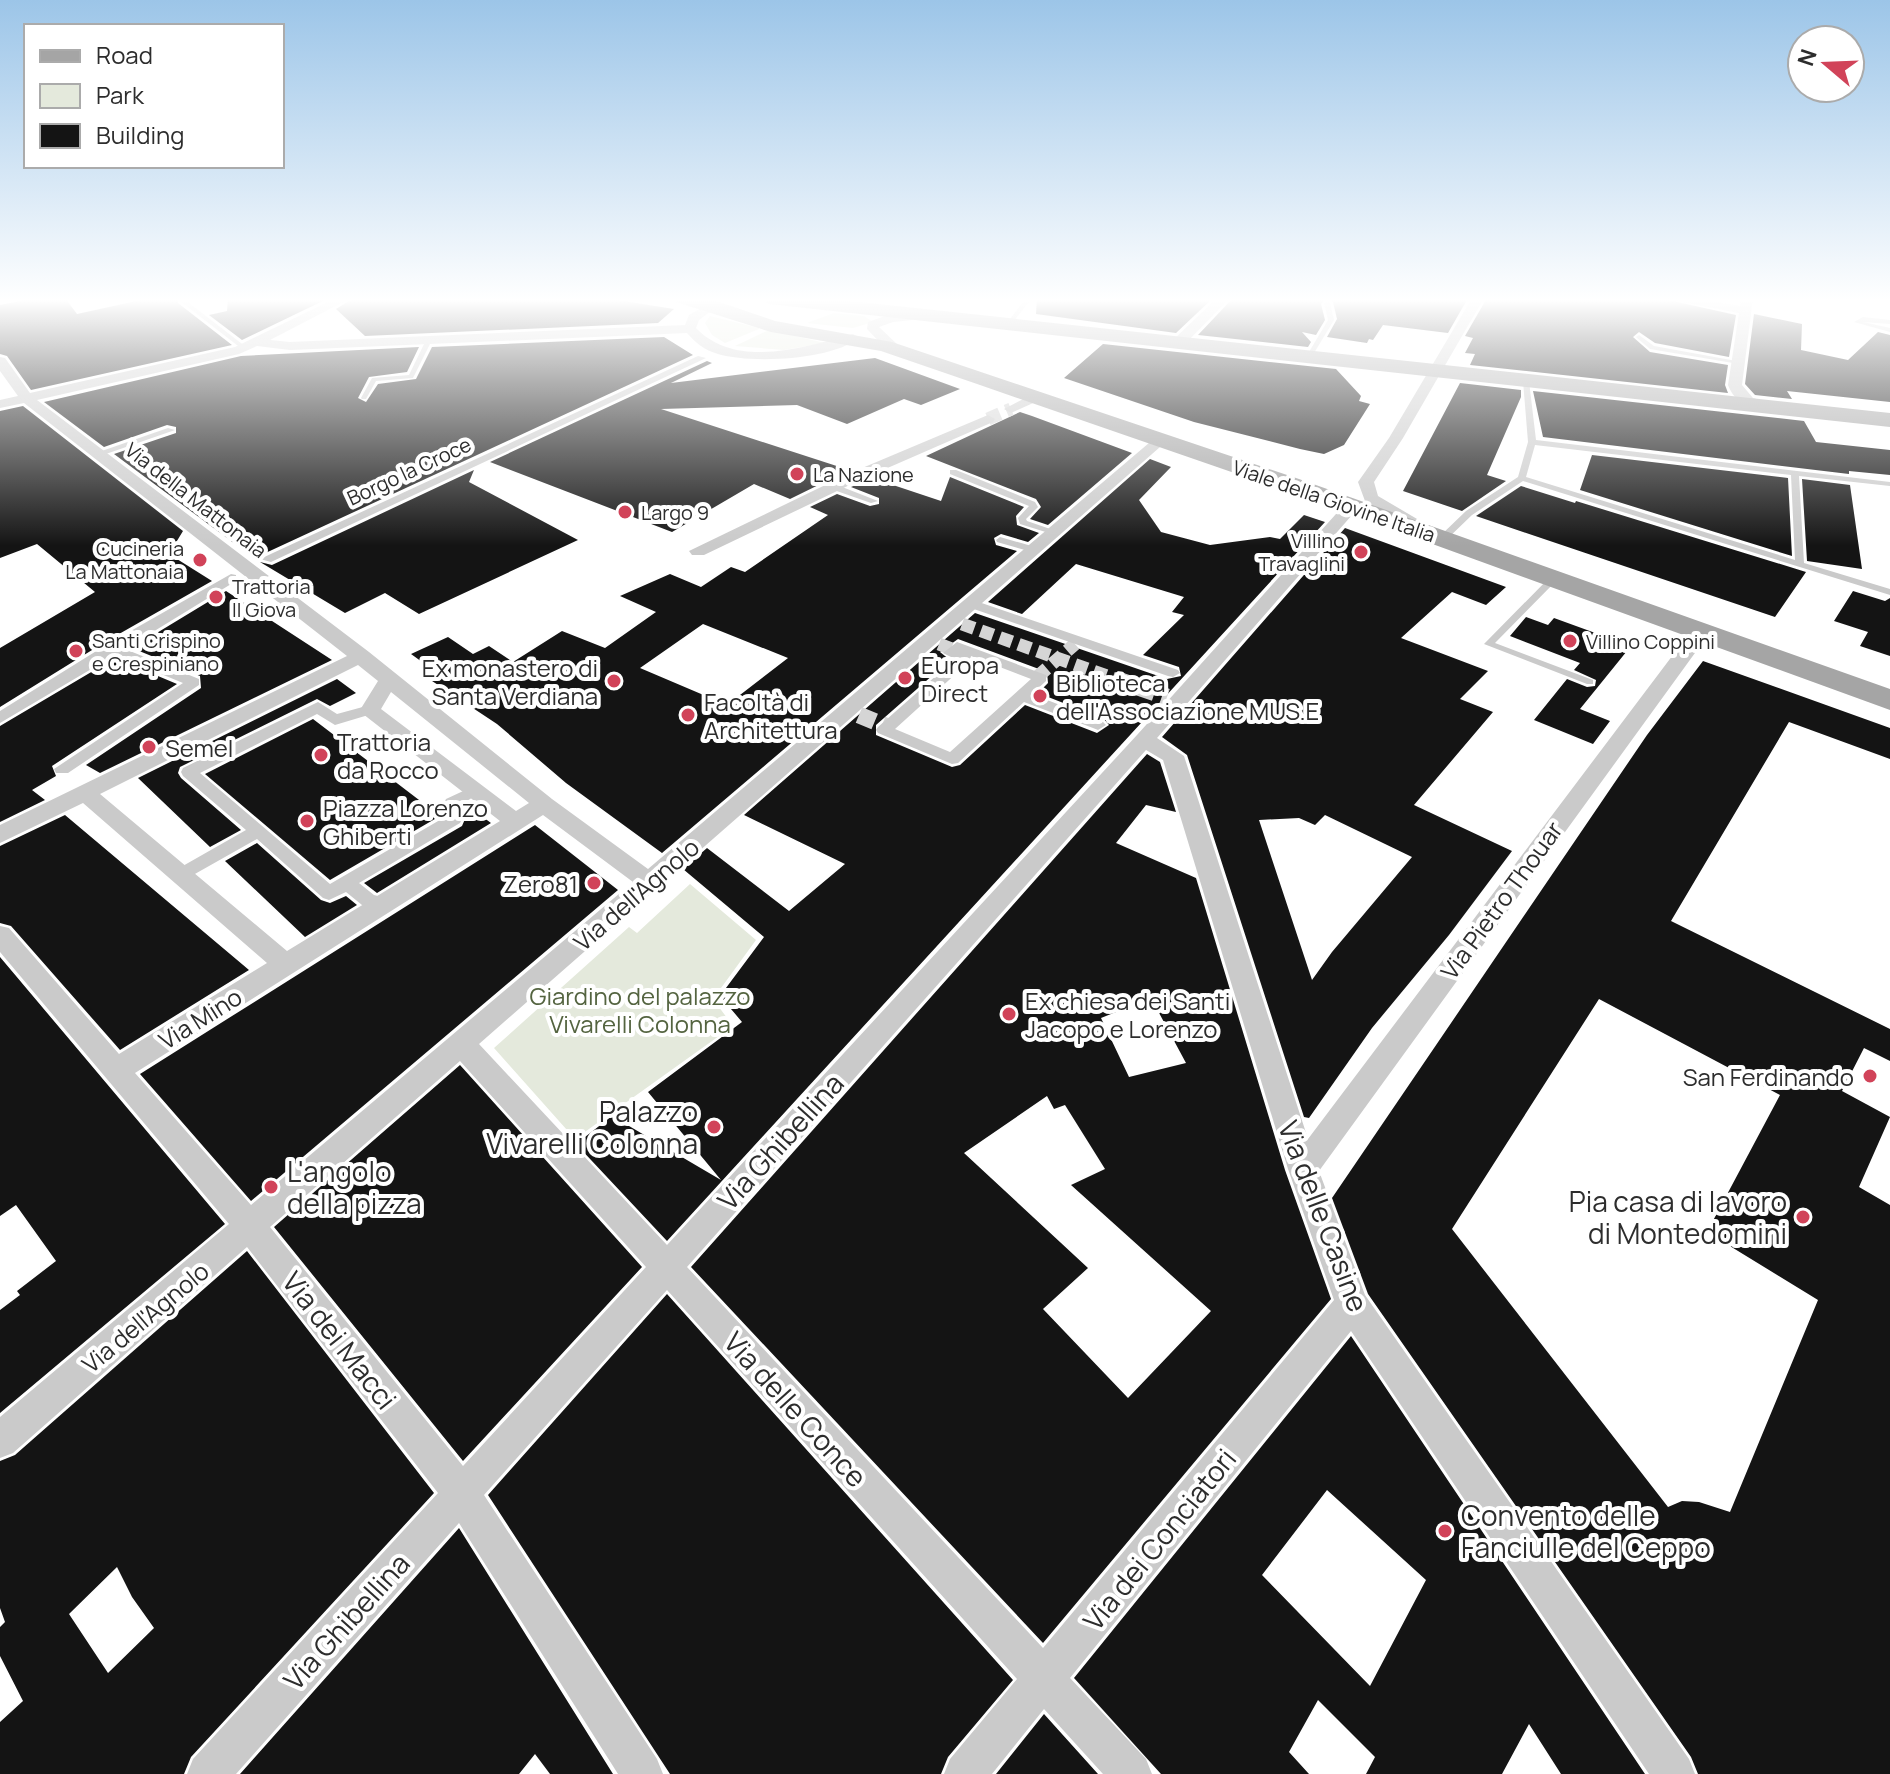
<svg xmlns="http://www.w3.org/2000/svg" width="1890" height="1774" viewBox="0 0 1890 1774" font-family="Manrope,sans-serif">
	<rect width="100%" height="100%" fill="#fff"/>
	<path fill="#e4e9dc" d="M834 313 864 316 873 322 853 328 807 323Z
		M710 316 759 328V329L725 343 712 335 705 323Z
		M769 330 825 343 784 350 735 346Z
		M690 884 756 940 713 999 733 1026 575 1139 494 1048 629 927 637 933Z"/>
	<path fill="#141414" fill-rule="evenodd" d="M35 298H65L77 314 150 298H177L178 303 232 345 31 390 7 356 0 354V305Z
		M228 298H329L242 340 209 315 227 311Z
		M354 298H604L674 309 658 323 365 336 336 309Z
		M1037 298H1213L1176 333 1036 314Z
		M1233 298H1468L1448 333 1383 325 1373 340 1369 339 1367 343 1327 337 1337 319 1333 302 1325 298 1321 304 1325 320 1316 335 1302 332 1311 342 1308 347 1198 335Z
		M1487 298H1659L1736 315 1729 357 1655 343 1639 332 1633 337 1650 352 1728 365 1725 385 1728 393 1470 365 1475 354 1465 353 1473 338 1465 336Z
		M1754 314 1802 324 1801 350 1848 360 1878 332 1890 335V402L1787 391 1792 399 1755 395 1745 384Z
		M664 337 693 355 259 556 258 561 114 454 176 433V427L167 425 104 447 44 402 241 356 419 347 407 372 369 377 358 398 366 402 378 384 416 379 432 347Z
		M1103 344 1336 369 1361 396 1359 401 1370 404 1344 445 1324 454 1300 449 1194 422 1064 378Z
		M875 358 960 389 921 405 904 399 847 424 797 405 661 409 849 470 790 499 754 484 672 532 490 462 707 361 712 363 671 383Z
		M1460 383 1521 390V397L1487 475 1506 481 1462 511 1403 491Z
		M1533 391 1804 421 1816 442 1890 450V475L1849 471V474L1543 437Z
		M23 406 183 531 169 554 212 581 105 642 0 707V648L95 592 37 544 0 558V411Z
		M1020 412 1032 416 1132 453 1048 525 1030 519 1041 507 1036 499 926 456Z
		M1592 455 1788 478 1792 556 1580 490Z
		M1150 459 1171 467 1139 500 1161 532 1210 545 1270 537 1280 539 1304 515 1325 522 667 1241 576 1144 612 1116 721 1180 648 1092 742 1022 720 996 764 937 683 869 707 848 789 911 845 864 744 815 975 613 1167 679 1181 676 1179 667 1143 655 1184 615 1172 612 1184 597 1076 564 1022 614 988 602ZM958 639 1047 672 1048 683 1038 693 1104 719 1109 725 1097 733 1025 705 960 765 952 767 876 735V725L950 660 940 652Z
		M474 470 469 482 578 540 419 614 385 593 345 613 260 562 272 565Z
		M950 477 1024 507 1016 516 1017 525 1039 533 1028 542 1001 534 994 538 996 545 1017 551 662 853 566 783 497 724 426 677 436 672 411 654 448 637 473 654 489 646 513 662 562 631 605 648 656 612 620 596 670 574 701 587 731 567 745 572 828 515 810 507 837 494 870 506 879 504V498L851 487 872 478 941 501ZM703 624 788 658 727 705 640 668Z
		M1802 479 1850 485 1862 569 1807 561Z
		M1521 486 1575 503 1576 501 1806 572 1775 617 1476 516Z
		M1345 528 1506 587 1486 605 1452 592 1401 638 1488 671 1460 699 1493 712 1414 805 1512 851 1449 935 1372 1028 1309 1118 1304 1117 1187 755 1162 737ZM1325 815 1412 857 1332 952 1312 980 1259 820 1299 818 1315 825Z
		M226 591 332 660 100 773 86 765 201 688 200 676 132 648Z
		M1853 591 1885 601 1890 598V656L1860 646 1868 632 1834 621Z
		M1526 617 1548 625 1554 618 1631 646 1580 709 1610 721 1593 744 1534 720 1567 679 1587 687 1595 686 1596 680 1574 670 1580 663 1510 636Z
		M115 658 177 684 52 766 56 776 32 790 45 800 0 822V726Z
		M1703 661 1890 728V759L1789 722 1671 921 1890 1029V1061L1864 1048 1842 1091 1890 1117 1859 1187 1890 1205V1774H1698L1691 1757 1368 1294 1332 1198 1647 735ZM1599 999 1780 1095 1707 1232 1818 1300 1730 1512 1699 1502 1682 1501 1668 1507 1452 1229Z
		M337 679 356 693 330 706 317 699 180 767 178 773 181 778 241 830 210 847 138 778Z
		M313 719 440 816 330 880 205 774Z
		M1147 754 1160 762 1176 812 1146 805 1116 843 1196 878 1285 1170 1331 1299 1043 1643 691 1267ZM1151 998 1186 1063 1129 1077 1101 1018ZM1047 1096 1054 1109 1065 1105 1105 1169 1071 1185 1211 1311 1128 1398 1043 1309 1088 1268 964 1153Z
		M468 806 491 823 377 893 364 883 462 826 465 819 464 808Z
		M65 815 249 970 120 1050 11 926 0 923V846Z
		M535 825 618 890 251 1201 140 1074Z
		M257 843 321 900 330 903 346 896 357 905 305 937 225 861Z
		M0 957 225 1224 0 1413V1310L20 1295 17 1291 56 1261 16 1205 0 1216Z
		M460 1065 642 1267 463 1461 274 1227Z
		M247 1251 434 1493 191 1757 184 1774H0V1722L23 1701 0 1656V1627L5 1622 0 1608V1461L15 1455ZM117 1567 132 1597 154 1628 108 1673 69 1614Z
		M667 1294 1013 1680 948 1757 941 1774H670L488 1495Z
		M1351 1336 1645 1774H1561L1529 1724 1502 1774H1366L1375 1757 1318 1700 1289 1752 1309 1774H1161L1074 1678ZM1327 1490 1426 1580 1370 1686 1262 1575Z
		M459 1528 613 1774H550L535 1754 519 1774H240Z
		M1044 1714 1098 1774H996Z"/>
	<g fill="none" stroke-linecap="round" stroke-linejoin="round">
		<path stroke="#d5d5d5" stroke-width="13" stroke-dasharray="13 7" stroke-linecap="butt" d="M962 624 1121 681
			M939 644 954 650
			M1037 677 1075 644"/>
		<path stroke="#d5d5d5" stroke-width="17" stroke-dasharray="17 8" stroke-linecap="butt" d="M1115 679 1167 697
			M859 715 888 727"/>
		<path stroke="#d5d5d5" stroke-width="13" stroke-dasharray="13 7" stroke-linecap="butt" d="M988 419 1011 409"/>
		<path fill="#cacaca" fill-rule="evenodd" d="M1026 298H1032L1010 326H1006V324Z
			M180 299H184L246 347V349H242L180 301Z
			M1327 301 1330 303 1334 320 1311 358H1307L1306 357 1328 320 1324 303Z
			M1863 317 1890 320V324L1863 322 1890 328V332L1854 322Z
			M1639 335 1654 346 1742 362 1739 364 1650 349 1637 338 1636 337Z
			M429 338 432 340 413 378 376 381 366 399H362L361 398 372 378 409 375 426 340Z
			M1526 379 1529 381 1536 440 1890 482V486L1799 476 1804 563 1890 589V595L1523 481 1472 515 1445 541H1439V537L1466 511 1518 477 1528 442 1523 381ZM1535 445 1791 475 1795 560 1526 477Z
			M168 428 175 430 103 455 96 453Z
			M950 470H956L1035 502 1038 507 1026 519 1027 521 1056 531 1052 534 1020 524 1018 518 1029 506 950 474Z
			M831 485H837L878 501 871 503 831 489Z
			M1000 537 1035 547 1036 549 1032 552 997 542 996 540Z
			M1553 576 1556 577V581L1495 643 1593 680V684H1587L1484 644 1550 577Z"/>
		<path fill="#cacaca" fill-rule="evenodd" d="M698 356 706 358 271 562 260 559Z
			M231 574 236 575V581L125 649 199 679V685L68 773H56L54 769 183 683 115 655 0 723V711L106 645Z
			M970 599 1178 670 1180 673 1173 677 1168 676 965 606V600Z
			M957 642 1046 675V681L1032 694 1103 722 1106 725 1098 730 1093 728 1024 702 958 763 952 764 878 733 876 730 878 727 955 659 943 653ZM971 656 1031 679 950 752 895 729 970 661Z
			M318 702 337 714 370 705 378 710 375 713 335 725 317 714 200 773 330 884 445 817 444 803 446 799 474 786 482 791 461 805 462 819 460 823 359 883 374 895 389 899 392 904 383 911 362 905 346 892 329 900 323 898 257 839 186 879H174L171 875 174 871 246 830 183 776 181 772 183 768Z"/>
		<path fill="#cacaca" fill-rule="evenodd" d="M336 298H351L270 340 290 342 685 325 689 315 713 301 719 305 699 320 696 328C736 370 806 347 853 334L859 338C831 360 752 364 718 354 704 350 696 343 687 333L290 350 257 346 239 354 37 400 369 652 552 799 648 869 1156 437H1166L1168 440 479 1044 667 1245 1137 735 1345 504H1357L1359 507 1157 738 1184 756 1308 1139 1694 627H1708L1710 631 1708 635 1319 1171 1365 1295 1689 1759 1695 1774H1649L1351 1331 1070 1678 1146 1759 1152 1774H1103L1044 1709 992 1774H944L950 1759 1017 1679 667 1290 484 1495 657 1759 663 1774H618L459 1523 236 1774H187L193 1759 438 1493 247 1247 13 1453 0 1458V1417L229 1224 0 952V926L9 928 119 1054 267 963 83 803 0 843V825L347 656 24 403 0 408V400L18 396 0 371V357L5 358 30 393 235 347ZM358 665 378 681 360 710 363 714 500 821 287 951 100 794ZM391 692 529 803 516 811 381 709ZM1146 750 1163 760 1288 1169 1334 1300 1043 1648 687 1267ZM543 815 633 882 251 1205 135 1073ZM460 1061 646 1267 463 1466 270 1227Z
			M1217 298H1230L1183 346H1173V340Z
			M1472 298H1484L1403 438 1374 482 1378 496 1429 526 1431 530 1429 534 1423 535 1365 501 1358 482 1389 438Z
			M1662 298H1691L1740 306 1741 298H1753L1742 385 1753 398 1774 404V410C1754 412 1735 404 1728 385L1739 313Z
			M918 312 922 313V319L893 322 879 327 899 346V352H889L867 329 868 322 891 314Z
			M1037 392 1042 393V399L1011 413 1004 409Z
			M988 415 995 419 993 422 860 480 704 555H692L689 551 848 474Z"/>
		<path fill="#a5a5a5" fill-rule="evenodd" d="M674 298H708L775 321 892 342 1299 479 1890 689V710L1281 489 980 385 881 351 771 332 676 302Z
			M760 298H822L1890 413V427L769 304Z"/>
	</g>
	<linearGradient id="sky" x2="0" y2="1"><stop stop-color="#9cc5e8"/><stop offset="0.55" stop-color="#fff"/><stop offset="1" stop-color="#fff" stop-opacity="0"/></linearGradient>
	<rect width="1890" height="546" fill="url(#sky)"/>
	<g fill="#d14359" stroke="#fff" stroke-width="3">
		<circle cx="797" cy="474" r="8"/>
		<circle cx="625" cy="512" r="8"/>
		<circle cx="1361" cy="552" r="8"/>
		<circle cx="200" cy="560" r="8"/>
		<circle cx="216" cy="597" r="8"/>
		<circle cx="1570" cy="641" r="8"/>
		<circle cx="76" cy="651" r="8"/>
		<circle cx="905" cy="678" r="8"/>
		<circle cx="614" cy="681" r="8"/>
		<circle cx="1040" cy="696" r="8"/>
		<circle cx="688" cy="715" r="8"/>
		<circle cx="149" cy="747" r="8"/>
		<circle cx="321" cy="755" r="8"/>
		<circle cx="307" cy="821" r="8"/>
		<circle cx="594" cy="883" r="8"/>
		<circle cx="1009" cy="1014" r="8"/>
		<circle cx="1870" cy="1076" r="8"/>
		<circle cx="714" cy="1127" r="8"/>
		<circle cx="271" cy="1187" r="8"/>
		<circle cx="1803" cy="1217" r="8"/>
		<circle cx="1445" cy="1531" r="8"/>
	</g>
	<g text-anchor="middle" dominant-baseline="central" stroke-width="8" stroke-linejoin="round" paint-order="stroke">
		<g font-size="20" fill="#2d2d2d" stroke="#fff">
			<text transform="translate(409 471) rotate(-25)">Borgo la Croce</text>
			<text transform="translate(196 500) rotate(38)">Via della Mattonaia</text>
			<text transform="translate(1334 501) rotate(19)">Viale della Giovine Italia</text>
		</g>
		<g font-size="20" fill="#2d2d2d" stroke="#fff" text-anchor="start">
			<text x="813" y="474">La Nazione</text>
			<text x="641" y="512">Largo 9</text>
			<text x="1345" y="540" text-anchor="end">Villino<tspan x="1345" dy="23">Travaglini</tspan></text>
			<text x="184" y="548" text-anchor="end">Cucineria<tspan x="184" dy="23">La Mattonaia</tspan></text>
			<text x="232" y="586">Trattoria<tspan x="232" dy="23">Il Giova</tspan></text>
			<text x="92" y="640">Santi Crispino<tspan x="92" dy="23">e Crespiniano</tspan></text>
			<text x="1586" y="641">Villino Coppini</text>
		</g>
		<g font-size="24" fill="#2d2d2d" stroke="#fff" text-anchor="start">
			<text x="921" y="664">Europa<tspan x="921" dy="28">Direct</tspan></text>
			<text x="598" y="667" text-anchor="end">Ex monastero di<tspan x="598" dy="28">Santa Verdiana</tspan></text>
			<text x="1056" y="682">Biblioteca<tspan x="1056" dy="28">dell'Associazione MUS.E</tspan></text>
			<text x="704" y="701">Facoltà di<tspan x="704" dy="28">Architettura</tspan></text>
			<text x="337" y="741">Trattoria<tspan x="337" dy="28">da Rocco</tspan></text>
			<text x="165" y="747">Semel</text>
			<text x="323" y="807">Piazza Lorenzo<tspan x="323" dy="28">Ghiberti</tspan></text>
			<text x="578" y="883" text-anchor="end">Zero81</text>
			<text x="1025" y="1000">Ex chiesa dei Santi<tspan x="1025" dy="28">Jacopo e Lorenzo</tspan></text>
			<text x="1854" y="1076" text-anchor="end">San Ferdinando</text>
		</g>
		<g font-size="24" fill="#2d2d2d" stroke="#fff">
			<text transform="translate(636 894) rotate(-41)">Via dell'Agnolo</text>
			<text transform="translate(1501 900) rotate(-54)">Via Pietro Thouar</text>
			<text transform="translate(200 1018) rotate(-32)">Via Mino</text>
			<text transform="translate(145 1317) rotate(-40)">Via dell'Agnolo</text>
		</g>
		<g font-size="24" fill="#546440" stroke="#fff">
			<text x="640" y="995">Giardino del palazzo<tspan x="640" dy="28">Vivarelli Colonna</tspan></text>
		</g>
		<g font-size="28" fill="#2d2d2d" stroke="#fff" text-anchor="end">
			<text x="698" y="1111">Palazzo<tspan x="698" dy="32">Vivarelli Colonna</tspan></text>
			<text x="287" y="1171" text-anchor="start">L'angolo<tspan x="287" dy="32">della pizza</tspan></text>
			<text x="1787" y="1201">Pia casa di lavoro<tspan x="1787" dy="32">di Montedomini</tspan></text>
			<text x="1461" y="1515" text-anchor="start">Convento delle<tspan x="1461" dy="32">Fanciulle del Ceppo</tspan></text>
		</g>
		<g font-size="28" fill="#2d2d2d" stroke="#fff">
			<text transform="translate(780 1141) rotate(-48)">Via Ghibellina</text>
			<text transform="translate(1324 1216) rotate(69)">Via delle Casine</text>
			<text transform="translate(340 1340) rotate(52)">Via dei Macci</text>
			<text transform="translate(796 1409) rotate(48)">Via delle Conce</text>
			<text transform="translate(1159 1539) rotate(-51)">Via dei Conciatori</text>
			<text transform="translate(346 1621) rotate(-48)">Via Ghibellina</text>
		</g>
	</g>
	<rect x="24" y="24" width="260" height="144" fill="#ffffff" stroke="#ababab" stroke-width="2"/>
	<rect x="40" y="50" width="40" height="12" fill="#a5a5a5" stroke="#ababab" stroke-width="2"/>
	<text x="96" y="64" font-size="24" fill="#2d2d2d">Road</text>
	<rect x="40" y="84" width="40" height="24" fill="#e4e9dc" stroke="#ababab" stroke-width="2"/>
	<text x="96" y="104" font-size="24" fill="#2d2d2d">Park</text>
	<rect x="40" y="124" width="40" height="24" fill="#141414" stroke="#ababab" stroke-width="2"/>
	<text x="96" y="144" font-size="24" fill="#2d2d2d">Building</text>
	<g transform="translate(1826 64) rotate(289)"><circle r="38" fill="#ffffff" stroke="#ababab" stroke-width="2"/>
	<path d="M0-6L14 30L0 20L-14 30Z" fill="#d14359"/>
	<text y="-12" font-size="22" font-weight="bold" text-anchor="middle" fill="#2d2d2d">N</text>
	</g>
</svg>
